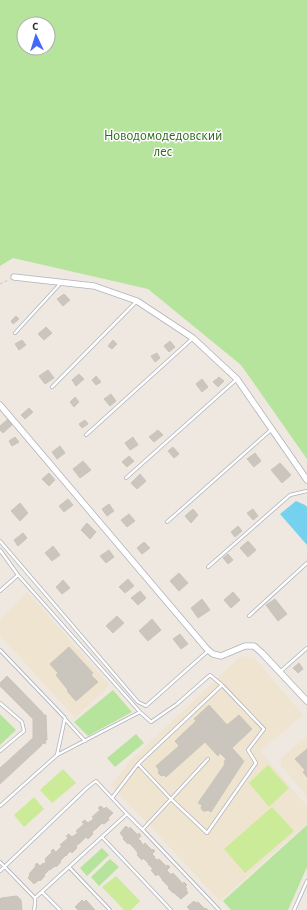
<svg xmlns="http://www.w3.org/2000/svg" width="307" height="910" viewBox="0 0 307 910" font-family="'Alegreya Sans',sans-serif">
	<rect width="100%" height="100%" fill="#eee8e0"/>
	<path fill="#efe4d0" d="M27 592 110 685 75 718 0 635V620Z
		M241 656 255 659 303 715 260 751 307 806V823L220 901 111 785 130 761Z
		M307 736V796L281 766V758Z"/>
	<path fill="#b7e49d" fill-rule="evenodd" d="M0 0H307V459L241 365 148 289 13 258 0 266ZM24 24H48V48H24Z
		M113 690 132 712 88 736 74 722Z
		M0 714 16 730 0 745Z
		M136 734 144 743 115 767 107 758Z
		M307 825V867L288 910H231L223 901Z
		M102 848 109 855 87 876 80 868Z
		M110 859 119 867 99 886 91 877Z"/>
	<path fill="#cbeb99" d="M268 765 289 788 269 807 249 783Z
		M63 769 76 783 52 803 40 790Z
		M34 797 44 809 24 827 14 815Z
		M272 807 294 831 245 873 224 849Z
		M116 876 140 901 131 910H124L102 887Z"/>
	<path fill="#74d2ef" d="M296 501 305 505 307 507V545L280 514Z"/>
	<path fill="#cac6be" stroke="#cac4b9" d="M64 294 70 300 63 306 57 299Z
		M16 316 19 319 13 324 11 321Z
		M46 327 52 333 44 340 38 334Z
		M22 340 26 345 19 350 15 344Z
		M113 340 117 344 112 349 108 346Z
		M170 341 175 347 169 352 164 346Z
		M157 353 160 358 155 362 151 356Z
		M48 370 54 378 45 384 39 376Z
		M79 374 84 379 76 386 72 380Z
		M96 376 101 382 96 385 92 380Z
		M219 377 224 381 218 387 213 382Z
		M202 379 208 387 202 392 196 384Z
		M111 394 116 401 110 406 104 399Z
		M75 397 79 402 74 407 70 402Z
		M29 408 33 412 25 419 21 415Z
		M8 419 13 424 3 433 0 430V426Z
		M85 420 88 424 82 428 79 424Z
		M158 430 163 435 154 442 149 437Z
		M15 437 19 442 12 446 9 441Z
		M133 437 138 445 130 450 125 443Z
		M60 446 65 453 57 459 52 452Z
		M173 447 179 454 174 458 168 451Z
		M255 453 261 461 254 467 247 459Z
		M129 456 134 461 127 467 122 462Z
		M83 461 91 470 80 478 73 469Z
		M280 463 291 475 282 483 271 470Z
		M49 473 55 480 49 486 42 479Z
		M140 474 146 481 137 489 131 483Z
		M68 499 73 505 64 512 59 506Z
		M20 503 28 513 20 521 11 511Z
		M109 504 114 511 107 516 102 509Z
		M193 509 198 515 191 523 185 516Z
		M253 509 258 516 253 520 247 513Z
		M129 514 135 521 127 527 121 520Z
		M87 523 96 532 90 539 81 530Z
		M238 526 242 531 235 537 231 532Z
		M23 533 27 538 18 546 14 540Z
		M248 541 256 550 248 557 240 548Z
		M144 542 150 548 142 554 137 548Z
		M53 546 60 555 52 561 45 553Z
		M109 550 114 557 106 563 100 556Z
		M228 554 233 560 228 564 223 558Z
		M179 573 188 583 179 591 170 581Z
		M128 579 134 586 125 593 119 587Z
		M63 580 70 588 62 594 56 587Z
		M140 591 146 598 138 605 131 598Z
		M233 592 240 600 231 608 224 600Z
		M202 599 210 610 198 618 191 608Z
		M275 599 287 614 278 621 266 605Z
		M117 616 124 623 113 633 106 626Z
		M152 619 161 630 148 641 139 631Z
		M180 634 188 644 181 649 173 639Z
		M69 647 93 673 91 675 98 682 76 701 67 691 68 690 56 675 58 673 50 664Z
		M299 663 303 669 298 673 293 668Z
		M7 676 43 713V715H46L47 740H45L46 743 41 744 42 745 0 784V768L33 738V719L0 686V683Z
		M209 705 227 725 239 715 252 729 232 748 244 761 211 812 208 810 206 811H203L201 808 202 805 198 803 225 764 224 762 226 759 220 753 218 756 205 742 166 777 164 775 162 776 160 775 158 773 159 770 156 766 179 746 175 741 196 721 194 719Z
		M307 749V777L303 772 305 770 295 759Z
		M101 806 104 809 106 807 113 813 108 818 109 820 104 824 102 823 97 828 93 824 97 828 92 832 93 834 88 839 86 837 81 842 78 838 81 842 76 846 77 848 72 853 70 851 66 856 63 853 65 856 60 861 61 862 56 867 55 866 50 870 47 867 49 870 44 875 45 876 40 881 39 880 34 884 28 878 30 875 29 874 36 866 35 865 37 863 40 866 43 863 45 866 44 864 46 861 45 859 52 852 51 851 53 849 56 852 59 849 61 851 59 849 62 846 60 845 68 838 66 836 69 834 72 837 74 835 77 837 75 835 78 832 76 831 84 824 82 822 85 820 88 823 90 821 93 823 91 821 94 818 92 817 100 810 98 808Z
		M126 826 129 829 130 827 138 835 139 833 141 836 138 839 141 841 139 844 141 842 143 845 145 843 152 850 153 849 155 851 152 854 155 857 152 860 155 858 157 860 159 859 166 866 168 865 170 867 167 870 169 873 167 875 170 873 171 875 173 873 183 884 184 882 187 885 185 886 187 889 186 890 188 893 181 899 173 892V893L168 888 169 887 162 880 165 876 162 879 158 874 156 876 151 870 153 869 148 864 151 860 148 863 143 858 142 860 137 855 138 853 134 848 137 845 134 848 129 843 128 844 123 839 124 838 120 833Z
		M17 896 21 900 22 910H0V899L1 898Z
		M82 900 84 902 86 900 95 910H78L75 907Z
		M194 901 196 903 198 902 205 909 206 908 208 910H190L187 907Z"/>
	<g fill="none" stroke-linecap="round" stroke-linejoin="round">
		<g stroke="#b0b3bd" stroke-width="4">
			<path id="lane" d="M15 333 60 284
				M52 387 136 302
				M86 435 192 339
				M126 478 237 379
				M167 522 272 429
				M0 541 138 702 146 706 209 650
				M0 550 18 575 140 712 151 722 177 704 210 675 222 685
				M208 567 290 495 307 491
				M0 591 18 575
				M249 616 307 563
				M0 650 65 718 57 755
				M281 671 307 648
				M0 703 22 722 24 731 0 751
				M65 719 85 741
				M138 764 222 685 264 729 248 750 256 763 207 833 171 799 208 759
				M112 798 138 764 171 799 143 829
				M0 806 57 755 140 712
				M102 837 171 910
				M0 862 35 898V904L34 910
				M69 867 110 910
				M0 871 88 787 96 781 127 814 143 830 219 910
				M42 892 60 910
				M35 898 127 814
				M294 910 307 881"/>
		</g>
		<g stroke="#b0b3bd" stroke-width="7">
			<path id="street" d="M14 277 94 286 137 301 193 338 237 379 307 480
				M0 405 207 649 213 654 221 656 245 646H254L262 653 307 701"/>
		</g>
		<path stroke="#c8c8c8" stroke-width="1" stroke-dasharray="3 2" stroke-linecap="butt" d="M0 284 8 280"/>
		<use href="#lane" stroke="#fff" stroke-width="2.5"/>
		<use href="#street" stroke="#fff" stroke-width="5.5"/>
	</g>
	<g text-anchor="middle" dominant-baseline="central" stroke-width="3" stroke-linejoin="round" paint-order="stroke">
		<g font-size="14" fill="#2e6c1b" stroke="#fff">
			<text x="163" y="136">Новодомодедовский<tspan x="163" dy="16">лес</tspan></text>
		</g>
	</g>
	<g transform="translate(36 36) rotate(356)"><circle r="19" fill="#ffffff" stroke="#ababab"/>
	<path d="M0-3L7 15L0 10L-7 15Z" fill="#4169fa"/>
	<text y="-6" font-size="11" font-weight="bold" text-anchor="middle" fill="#2d2d2d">С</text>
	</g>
</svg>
